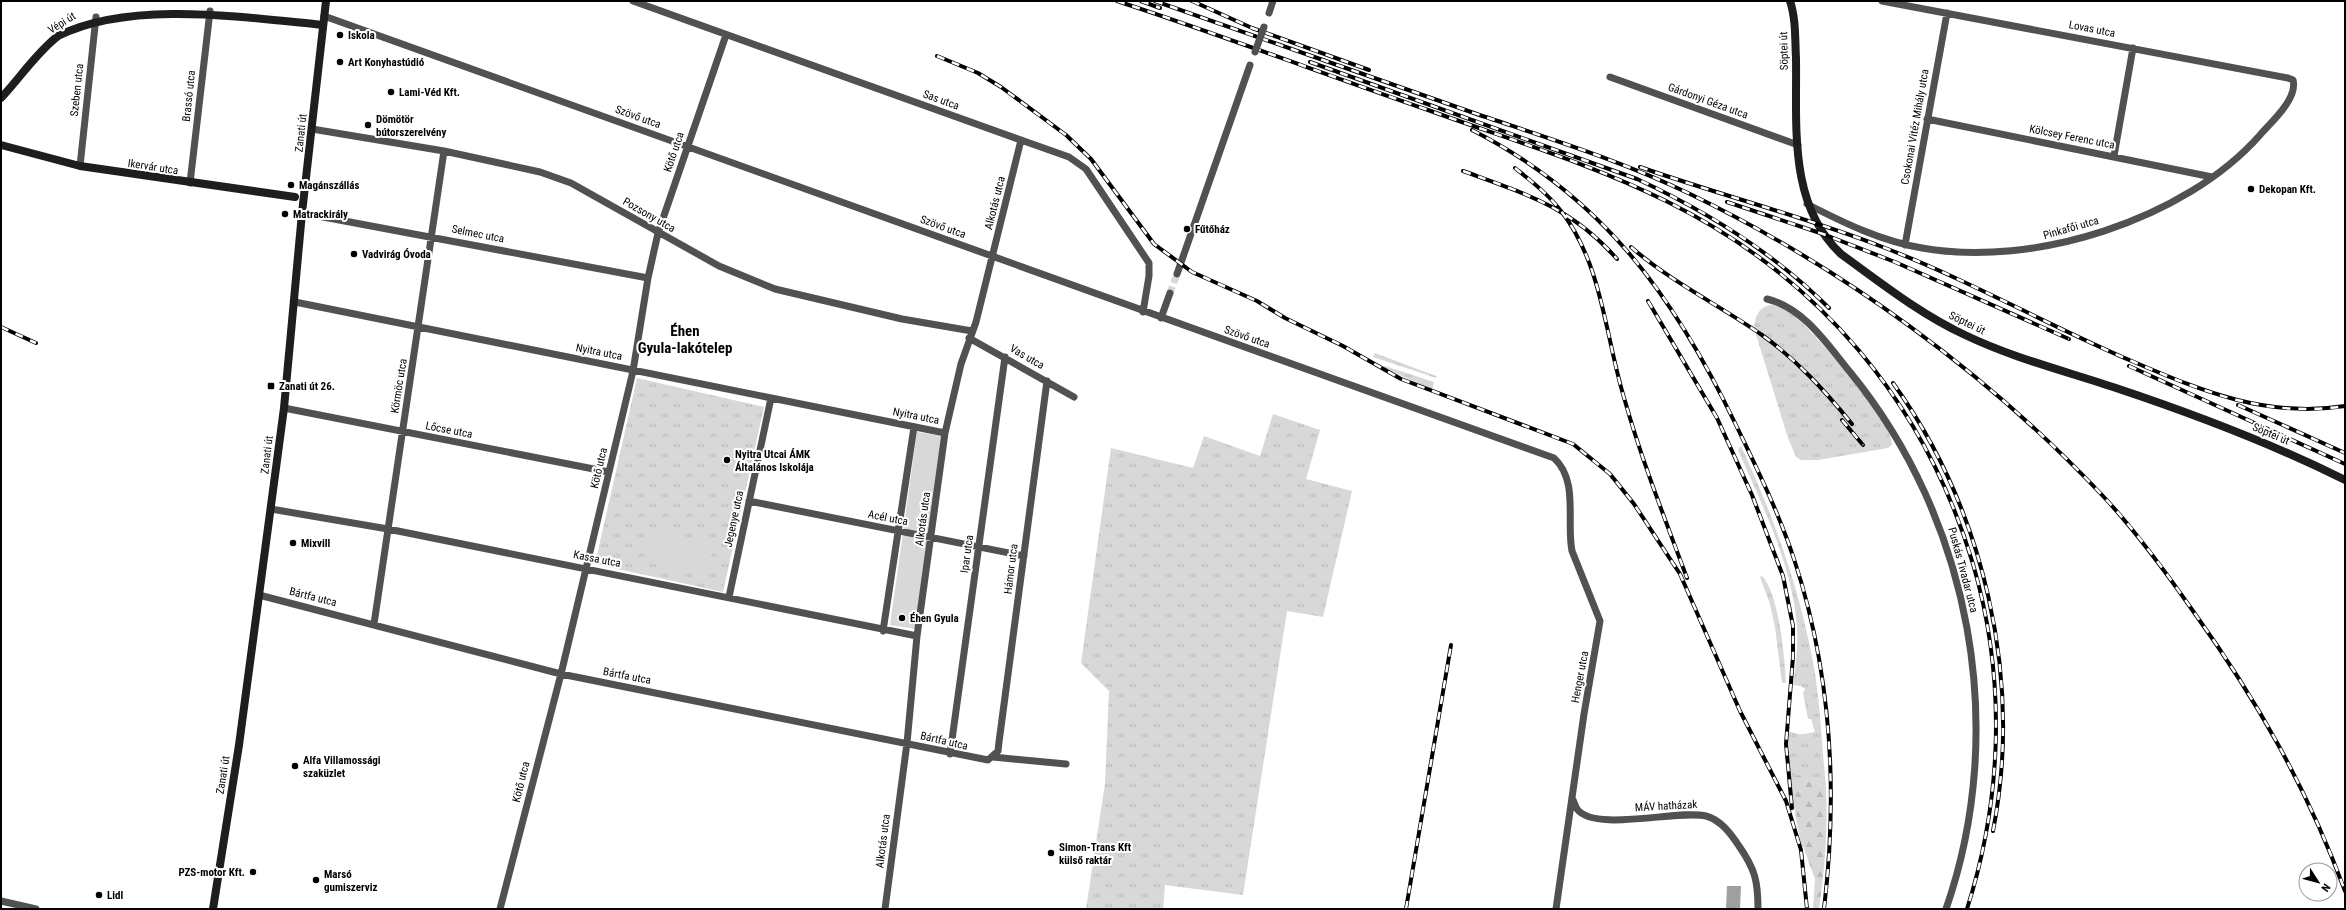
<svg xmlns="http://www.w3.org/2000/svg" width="2346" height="910" viewBox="0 0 2346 910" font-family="'Roboto Condensed',sans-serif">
	<defs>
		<pattern id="grass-tufts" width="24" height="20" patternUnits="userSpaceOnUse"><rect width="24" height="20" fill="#d8d8d8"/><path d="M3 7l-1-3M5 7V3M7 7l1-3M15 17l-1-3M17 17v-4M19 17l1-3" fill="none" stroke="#b8b8b8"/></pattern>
		<pattern id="forest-firs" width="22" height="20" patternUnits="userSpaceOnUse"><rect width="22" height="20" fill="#d8d8d8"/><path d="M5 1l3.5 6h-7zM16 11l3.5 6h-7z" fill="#b8b8b8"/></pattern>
	</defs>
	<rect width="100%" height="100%" fill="#fff"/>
	<path fill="url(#grass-tufts)" d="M1774 305C1783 308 1791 313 1798 319 1816 335 1895 424 1892 445L1888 448 1818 460H1801L1796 457 1788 438 1754 328C1755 315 1760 305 1774 305Z
		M1375 353 1436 376V378L1373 357Z
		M1385 366 1434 382 1432 390 1384 368Z
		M637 378 764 407 723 592 595 564Z
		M1273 414 1320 430 1306 479 1352 491 1323 617 1287 611 1243 895 1165 885 1163 909H1086L1105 783 1109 691 1081 663 1111 448 1193 468 1204 436 1260 456Z
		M1741 446C1776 521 1803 598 1816 680 1821 715 1822 750 1826 786L1807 781 1799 775 1801 831 1803 846 1801 845 1791 791 1788 731C1802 736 1803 734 1815 732L1811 719H1808L1803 693 1805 689 1801 686 1793 685C1796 666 1798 647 1797 628 1793 566 1762 505 1738 450Z
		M1762 576C1779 593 1785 659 1786 683H1782L1775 627 1770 604 1760 577Z"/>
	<path fill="url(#forest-firs)" d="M1800 775 1807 781 1826 786C1828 828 1825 867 1819 909H1813L1815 879 1803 846 1794 803 1792 778Z"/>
	<path fill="#d8d8d8" d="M917 432 942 436 915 629 890 625Z
		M652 531 713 544 707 575 646 562Z"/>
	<path fill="#9f9f9f" d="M1727 886H1741L1740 909H1726Z"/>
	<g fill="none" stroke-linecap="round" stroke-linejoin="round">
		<path stroke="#d9d9d9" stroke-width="7" stroke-dasharray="7 3.5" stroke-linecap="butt" d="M1170 293 1177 274"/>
		<path stroke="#515151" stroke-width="7" d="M633 1 1021 140 1069 157 1086 169 1149 263V276L1143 312
			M1269 13 1273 1
			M324 16 1554 458C1579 481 1566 521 1572 551L1600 621 1584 714 1556 909
			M1610 77 1798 145
			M1927 119 2212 177
			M312 129 444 151 540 172 571 183 719 266 775 289 902 319 972 331
			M2114 156 2133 48
			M80 166 96 17
			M190 183 210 11
			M1807 204C1844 223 1881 241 1922 248 2033 268 2185 220 2260 135 2271 122 2298 99 2293 80L2288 78 1882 1
			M302 213 648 278
			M1905 245 1947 13
			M1177 274 1250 65
			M1767 299C1804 308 1827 344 1850 372 1971 520 2009 728 1946 909
			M295 302 945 433
			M1161 318 1170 293
			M969 338 1074 397
			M284 408 609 472
			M749 501 1024 556
			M271 509 388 529 917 636
			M259 595 561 674 988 760 998 751 999 742 1047 381
			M729 597 771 398
			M374 624 444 151
			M883 631 914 427
			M950 754 1005 357
			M993 757 1066 764
			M1572 798C1574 801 1575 806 1577 809 1595 833 1679 809 1706 816 1721 820 1731 834 1739 846 1755 869 1758 881 1758 909
			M1 901 36 909
			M500 909 561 674 633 371 648 278 658 233 726 35
			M885 909 907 743 917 636 945 433 961 364 976 322 1021 140"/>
		<path stroke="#1e1e1e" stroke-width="8" d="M1790 1C1796 19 1795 39 1796 59 1797 126 1788 204 1841 254 1881 283 1920 314 1965 335 2013 358 2065 371 2116 388 2194 414 2271 443 2345 480
			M1 98C20 78 36 53 58 36 129 0 242 17 323 25
			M1 145 80 166 295 197
			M213 909 239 745 284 408 302 213 326 1"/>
		<g stroke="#000" stroke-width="4">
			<path id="rail" d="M1117 1C1221 35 1324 74 1428 110 1508 139 1592 164 1668 202 1819 277 1925 403 1973 564 2006 677 2003 796 1967 909
				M1141 1 1160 8
				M1155 1C1260 38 1366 75 1471 112 1544 137 1620 160 1690 194 1841 267 1987 373 2102 495 2136 531 2165 571 2193 611 2257 700 2307 788 2345 891
				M1192 1 1252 28 1369 70
				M937 56 978 73 1001 87 1066 135 1091 159 1154 244 1192 272 1257 301 1285 318 1343 346 1401 379 1573 444 1610 474 1634 504 1680 574 1740 711 1786 801 1801 850 1807 909
				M1310 62 1637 179C1708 212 1773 252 1829 308
				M1472 130C1603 197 1674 296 1736 425 1757 469 1779 513 1794 559 1831 671 1838 792 1824 909
				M1640 167C1720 195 1802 216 1880 246 1967 279 2049 326 2134 362 2204 392 2267 418 2345 406
				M1515 168C1531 181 1548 194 1561 211 1603 265 1605 337 1625 401 1642 461 1665 519 1687 578
				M1463 171C1526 194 1571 207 1617 259
				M1727 202 1823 234 1895 262 2069 339
				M1631 247C1671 282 1719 305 1762 335 1797 360 1825 391 1852 424
				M1648 301 1717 418 1752 495 1783 576 1793 626V657L1786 744 1792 808
				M1 327 36 343
				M2129 366 2345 464
				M1893 383C1984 509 2023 678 1993 831
				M2238 405 2345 453
				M1842 420 1863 445
				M1406 909 1451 645"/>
		</g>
		<use href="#rail" stroke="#fff" stroke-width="2.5" stroke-dasharray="8" stroke-linecap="butt"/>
		<path stroke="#515151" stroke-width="7" d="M1255 52 1264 27"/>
	</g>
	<g fill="#000" stroke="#fff" stroke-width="1.5">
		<circle cx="340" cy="35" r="4"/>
		<circle cx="340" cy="62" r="4"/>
		<circle cx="391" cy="92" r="4"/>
		<circle cx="368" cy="125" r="4"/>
		<circle cx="291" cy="185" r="4"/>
		<circle cx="2251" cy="189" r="4"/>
		<circle cx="285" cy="214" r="4"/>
		<circle cx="1187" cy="229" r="4"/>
		<circle cx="354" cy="254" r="4"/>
		<rect x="267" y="382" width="8" height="8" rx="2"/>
		<circle cx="727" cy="460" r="4"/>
		<circle cx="293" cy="543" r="4"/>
		<circle cx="902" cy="618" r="4"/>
		<circle cx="295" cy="766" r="4"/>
		<circle cx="1051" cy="853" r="4"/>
		<circle cx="253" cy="872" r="4"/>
		<circle cx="316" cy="880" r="4"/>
		<circle cx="99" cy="895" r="4"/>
	</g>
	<g text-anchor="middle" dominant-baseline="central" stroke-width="4" stroke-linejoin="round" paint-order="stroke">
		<g font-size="11" fill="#000" stroke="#fff">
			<text transform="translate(62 23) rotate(-32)">Vépi út</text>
			<text transform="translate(2092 29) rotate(11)">Lovas utca</text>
			<text transform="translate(1784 51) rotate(-91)">Söptei út</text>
			<text transform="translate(77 90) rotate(-84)">Szeben utca</text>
			<text transform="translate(189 96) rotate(-84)">Brassó utca</text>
			<text transform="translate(941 100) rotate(20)">Sas utca</text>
			<text transform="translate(1708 101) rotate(20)">Gárdonyi Géza utca</text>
			<text transform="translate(638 117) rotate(20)">Szövő utca</text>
			<text transform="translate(1915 127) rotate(-80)">Csokonai Vitéz Mihály utca</text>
			<text transform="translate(301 133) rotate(-84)">Zanati út</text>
			<text transform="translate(2072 137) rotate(11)">Kölcsey Ferenc utca</text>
			<text transform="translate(674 152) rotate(-71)">Kötő utca</text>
			<text transform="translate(153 167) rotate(9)">Ikervár utca</text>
			<text transform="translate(995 203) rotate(-76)">Alkotás utca</text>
			<text transform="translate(649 215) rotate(30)">Pozsony utca</text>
			<text transform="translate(943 227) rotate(20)">Szövő utca</text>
			<text transform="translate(2071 228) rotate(-16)">Pinkafői utca</text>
			<text transform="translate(478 234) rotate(11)">Selmec utca</text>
			<text transform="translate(1967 323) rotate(26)">Söptei út</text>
			<text transform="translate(1247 337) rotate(19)">Szövő utca</text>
			<text transform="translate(599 352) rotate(11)">Nyitra utca</text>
			<text transform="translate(1027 357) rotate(30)">Vas utca</text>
			<text transform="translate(399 386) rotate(-81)">Körmöc utca</text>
			<text transform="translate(916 416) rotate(11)">Nyitra utca</text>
			<text transform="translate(449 430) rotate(11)">Lőcse utca</text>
			<text transform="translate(2271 434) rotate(23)">Söptei út</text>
			<text transform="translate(267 455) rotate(-83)">Zanati út</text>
			<text transform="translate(599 468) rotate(-77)">Kötő utca</text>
			<text transform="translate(888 518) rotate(11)">Acél utca</text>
			<text transform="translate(734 519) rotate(-78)">Jegenye utca</text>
			<text transform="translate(923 519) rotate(-82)">Alkotás utca</text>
			<text transform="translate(967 554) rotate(-82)">Ipar utca</text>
			<text transform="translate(597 559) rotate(11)">Kassa utca</text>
			<text transform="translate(1011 569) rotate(-83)">Hámor utca</text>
			<text transform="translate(1963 570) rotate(75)">Puskás Tivadar utca</text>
			<text transform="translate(313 597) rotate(14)">Bártfa utca</text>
			<text transform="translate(627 676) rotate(11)">Bártfa utca</text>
			<text transform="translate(1580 677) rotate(-79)">Henger utca</text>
			<text transform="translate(944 741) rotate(13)">Bártfa utca</text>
			<text transform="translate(223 775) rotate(-81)">Zanati út</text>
			<text transform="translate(521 782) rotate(-76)">Kötő utca</text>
			<text transform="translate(1666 806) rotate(-3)">MÁV hatházak</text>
			<text transform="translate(883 841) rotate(-83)">Alkotás utca</text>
		</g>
		<g font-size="11" font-weight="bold" fill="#000" stroke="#fff" text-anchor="start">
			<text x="348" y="35">Iskola</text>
			<text x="348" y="62">Art Konyhastúdió</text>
			<text x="399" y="92">Lami-Véd Kft.</text>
			<text x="376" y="119">Dömötör<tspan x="376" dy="13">bútorszerelvény</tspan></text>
			<text x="299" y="185">Magánszállás</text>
			<text x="2259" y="189">Dekopan Kft.</text>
			<text x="293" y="214">Matrackirály</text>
			<text x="1195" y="229">Fűtőház</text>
			<text x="362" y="254">Vadvirág Óvoda</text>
			<text x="279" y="386">Zanati út 26.</text>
			<text x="735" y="454">Nyitra Utcai ÁMK<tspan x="735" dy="13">Általános Iskolája</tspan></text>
			<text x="301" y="543">Mixvill</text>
			<text x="910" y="618">Éhen Gyula</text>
			<text x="303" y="760">Alfa Villamossági<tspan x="303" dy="13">szaküzlet</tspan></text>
			<text x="1059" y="847">Simon-Trans Kft<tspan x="1059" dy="13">külső raktár</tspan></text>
			<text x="245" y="872" text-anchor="end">PZS-motor Kft.</text>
			<text x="324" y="874">Marsó<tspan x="324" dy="13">gumiszerviz</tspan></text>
			<text x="107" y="895">Lidl</text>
		</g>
		<g font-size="15" font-weight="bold" fill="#000" stroke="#fff">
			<text x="685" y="331">Éhen<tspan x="685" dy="17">Gyula-lakótelep</tspan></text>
		</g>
	</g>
	<rect width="2346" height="910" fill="none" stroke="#000000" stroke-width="4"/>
	<g transform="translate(2318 882) rotate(126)"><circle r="19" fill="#ffffff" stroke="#999999"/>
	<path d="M0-3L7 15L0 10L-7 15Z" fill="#000000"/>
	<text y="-6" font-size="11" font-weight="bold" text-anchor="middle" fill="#000000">N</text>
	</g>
</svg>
